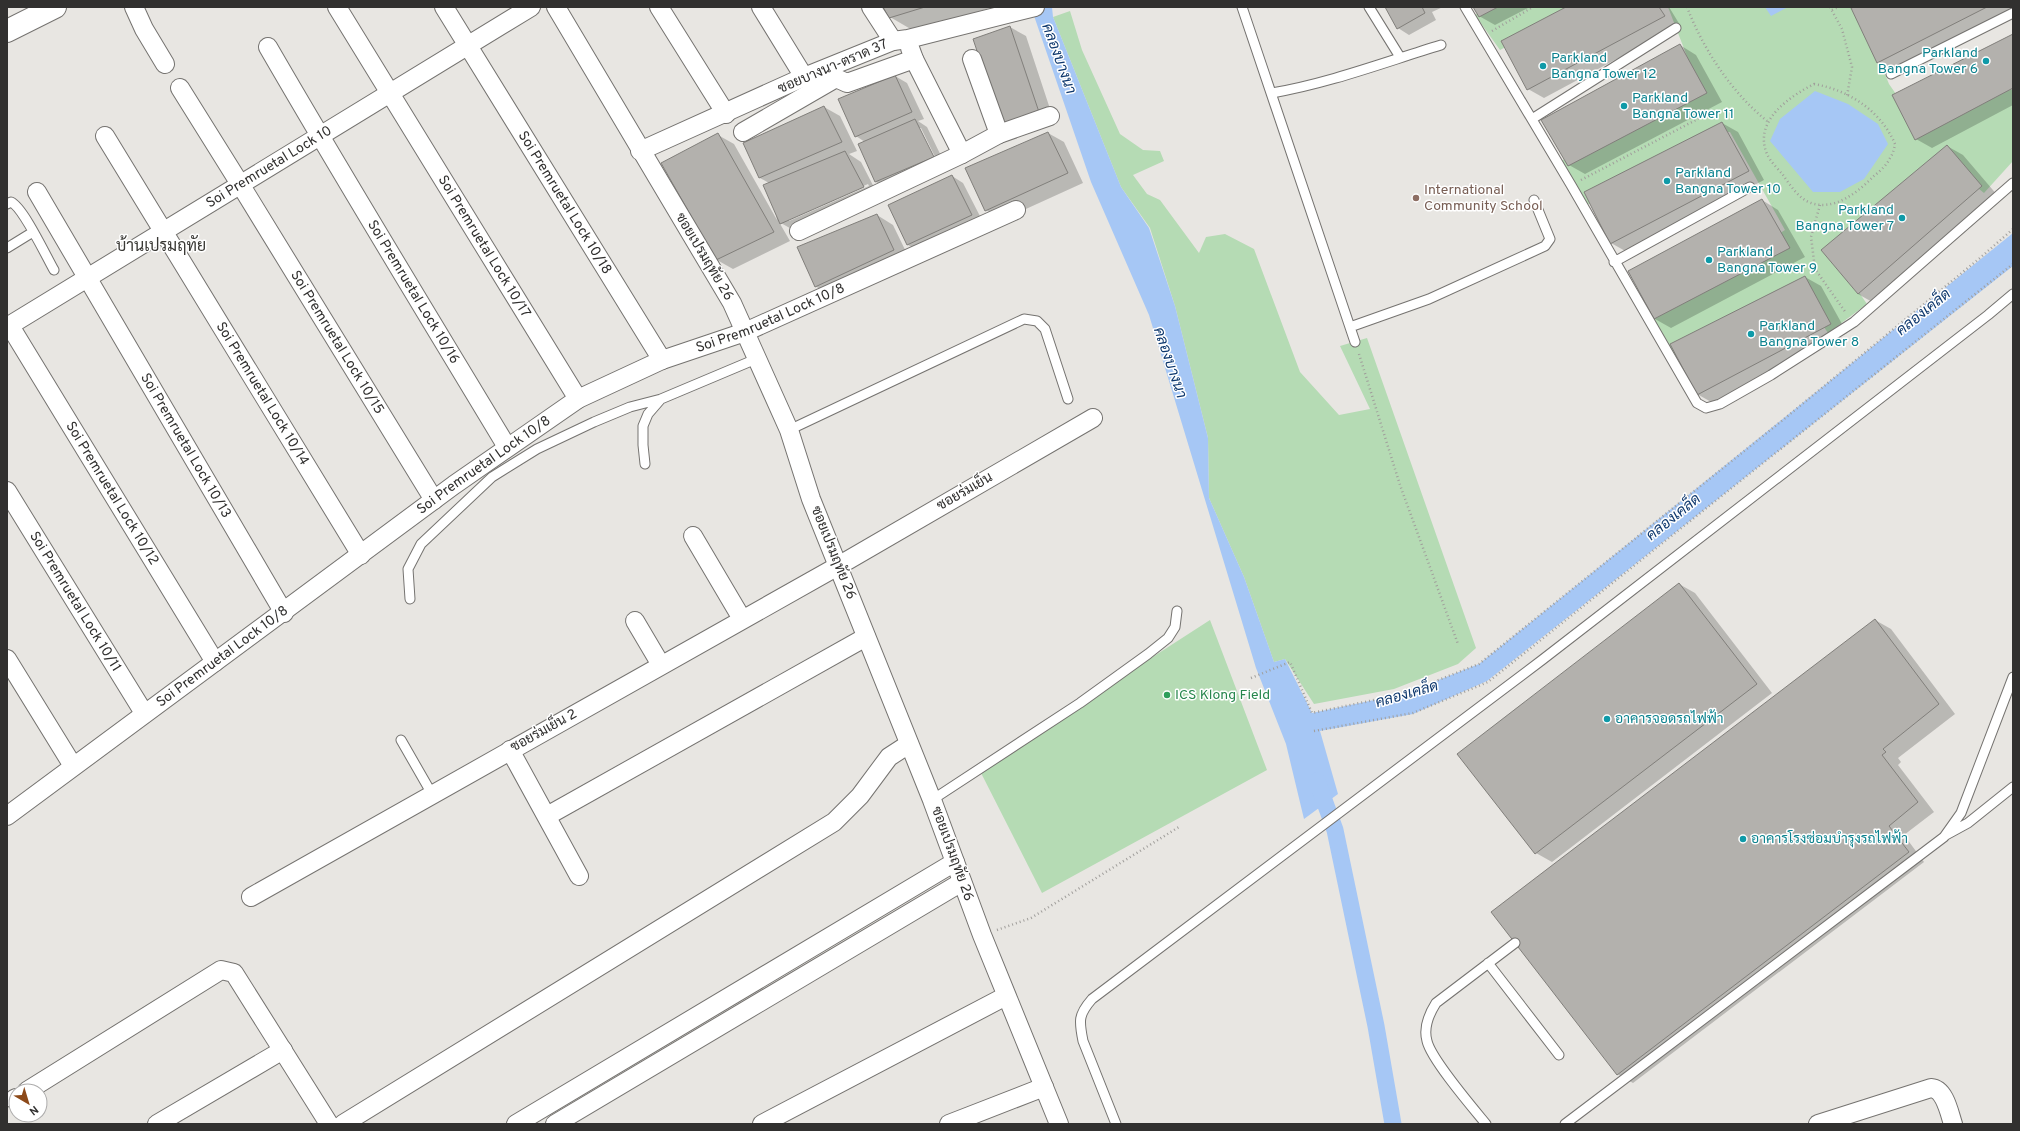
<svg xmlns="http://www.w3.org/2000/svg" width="2020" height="1131" viewBox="0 0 2020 1131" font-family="Overpass,Sarabun,sans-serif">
	<rect width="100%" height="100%" fill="#e8e6e2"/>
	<path fill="#b5dbb4" d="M1488 7H1581L1500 50 1475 15Z
		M1668 7H1866L1859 11 1889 84 1916 123 2013 89V161L1984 193 1941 158 1829 249 1867 304 1828 333 1798 288 1673 357 1648 314 1785 230 1730 132 1714 133 1587 205 1561 161 1698 85Z
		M1070 11 1082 50 1120 134 1143 150 1160 151 1164 161 1133 175 1147 194 1160 200 1199 253 1206 237 1225 234 1254 249 1300 372 1339 415 1370 409 1340 346 1367 338 1476 648 1458 664 1394 689 1314 704 1285 659 1274 662 1244 577 1209 498 1208 438 1175 306 1150 228 1121 187 1053 17Z
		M1210 620 1267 770 1042 893 979 769Z"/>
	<path fill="#a6c7f5" d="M1031 7H1052L1053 17 1121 187 1149 228 1175 306 1208 438 1209 498 1244 577 1274 662 1285 659 1312 713 1403 694 1479 664 2013 233V266L1487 681 1413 714 1320 731 1338 794 1304 819 1286 744 1256 668 1149 315 1091 182Z
		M1765 7H1788L1771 16Z
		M1815 91 1848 104 1878 124 1888 144 1864 179 1840 192H1813L1770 141 1780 119Z"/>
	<path fill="#0003" fill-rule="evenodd" d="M884 7H993L914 31 890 17Z
		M1386 7H1443L1432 12 1436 20 1409 35 1398 28Z
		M1474 7H1530L1495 25 1479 16Z
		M1568 7H1669L1680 25 1544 98 1528 89Z
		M1857 7H2013V11L1894 71 1878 62Z
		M1010 27 1026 36 1055 124 1019 134Z
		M2013 35V105L1932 148 1916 139Z
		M1680 45 1696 55 1722 102 1585 174 1569 165Z
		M895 76 907 83 924 119 918 121 927 127 945 164 887 189 876 182 865 142 856 136ZM919 128H921L937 161 935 162Z
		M824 107 840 116 857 151 849 154 861 162 879 197 797 232 779 222 790 241 733 269 717 260 662 164 718 135 734 144 777 220 769 183 760 178 744 143ZM868 184 869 186 789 221V219Z
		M1722 123 1738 132 1764 180 1627 252 1611 243Z
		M1048 133 1064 142 1083 183 1002 220 986 210Z
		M1947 146 1963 155 1998 196 1874 303 1858 294Z
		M952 176 963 183 983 222 919 251 908 245Z
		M1762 200 1778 210 1805 257 1671 328 1655 319 1630 271Z
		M877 215 893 225 910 260 831 295 815 286Z
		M1805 277 1821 286 1847 333 1713 403 1697 394Z
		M1679 584 1695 593 1772 693 1552 862 1536 853Z
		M1875 620 1891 629 1955 714 1898 758 1901 762 1898 765 1934 812 1904 835 1924 862 1633 1083 1617 1074Z"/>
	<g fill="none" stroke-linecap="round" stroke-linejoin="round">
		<path stroke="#a6c7f5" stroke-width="17" d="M1317 781 1335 830 1376 1026 1393 1124"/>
	</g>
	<path fill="#b3b1ad" stroke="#817f7b" d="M883 7H925L889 18Z
		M1385 7H1422L1425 13 1397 29Z
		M1473 7H1498L1479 17Z
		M1566 7H1659L1665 16 1527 90 1501 41Z
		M1855 7H1987L1877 63 1851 8Z
		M1010 26 1040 115 1002 125 973 39Z
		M2013 34V88L1915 140 1892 95Z
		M1680 44 1707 93 1568 166 1541 120Z
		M895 75 912 112 855 137 838 99Z
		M824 106 842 142 759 178 743 143Z
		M915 119 934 157 875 182 858 144Z
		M1722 122 1749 171 1610 244 1584 192Z
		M1048 132 1068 173 985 211 965 168Z
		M718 133 774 232 716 260 661 163Z
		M1947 145 1982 186 1858 294 1821 250Z
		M845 151 864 187 780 224 763 185Z
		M952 175 972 215 907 245 888 205Z
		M1762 199 1790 248 1654 319 1628 271Z
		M877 214 894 250 815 287 797 247Z
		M1805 276 1831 324 1697 395 1670 344Z
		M1679 583 1757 684 1535 854 1457 754Z
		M1875 619 1939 704 1883 749 1886 752 1882 755 1918 802 1889 826 1909 852 1617 1075 1491 912Z"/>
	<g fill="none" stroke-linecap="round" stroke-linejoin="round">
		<g stroke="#757370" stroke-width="11">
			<path id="lane" d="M1242 7 1355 342
				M1369 7 1400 57
				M1465 7 1571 185 1697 403 1706 408 1720 404 1771 375 1854 322 2013 183
				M1891 74 2013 13
				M1272 93C1330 83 1385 62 1441 45
				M1532 119 1676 28
				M7 204 11 202C23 207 46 256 54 270
				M7 248 33 232
				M1614 262 1750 187
				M1350 327 1429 299 1545 246 1550 239 1534 200
				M789 430 1024 319 1037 321 1045 329 1068 399
				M645 464 643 445V426L648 414 661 399 756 359
				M410 599 408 569 421 544 492 477 537 449 594 422 630 407 661 399
				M401 740 432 794
				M932 800 1080 703 1148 654 1168 638 1175 627 1177 611
				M1946 835 1968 823 2013 787
				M1488 963 1559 1055
				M1116 1124 1083 1041C1079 1021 1078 1015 1092 999L1542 660 1988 315 2013 294
				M1486 1124C1472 1107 1431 1059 1427 1041 1423 1027 1429 1014 1436 1003L1515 943
				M1565 1124 1944 837 1961 813 2013 677"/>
		</g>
		<g stroke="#757370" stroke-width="20">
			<g id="street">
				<path d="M134 7 144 29 165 64"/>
				<path id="s1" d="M337 7 578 399"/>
				<path id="s2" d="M444 7 662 360"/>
				<path d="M556 7 732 303 789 430 811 499 932 800 982 935 1059 1124"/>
				<path d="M659 7 726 114"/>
				<path d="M761 7 804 77"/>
				<path d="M871 7 893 41"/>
				<path id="s3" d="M268 47C346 182 427 314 507 447"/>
				<path d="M910 48 914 59 962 154"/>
				<path d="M972 59 999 134"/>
				<path id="s4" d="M180 88 240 184 434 500"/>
				<path d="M743 132 836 78 847 83 914 59"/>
				<path id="s5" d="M105 136 361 555"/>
				<path d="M640 151 804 77 893 41 908 39 1035 7"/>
				<path id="s6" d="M37 192 284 613"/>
				<path d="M799 231 962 154 999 134 1050 116"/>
				<path id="s7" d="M10 326 215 662"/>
				<path id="s8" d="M7 327 531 7"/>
				<path id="s9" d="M7 491 144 713"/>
				<path d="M693 536 742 619"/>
				<path d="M635 621 661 665"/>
				<path d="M7 659 73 766"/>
				<path d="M510 750 579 876"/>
				<path id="s10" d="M7 816 454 485 578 399 662 360 745 332 1016 210"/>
				<path d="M547 816 866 637"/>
				<path d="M251 897 838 566 1093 418"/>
				<path d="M27 1091 221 970 234 973 329 1124"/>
				<path d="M14 1099 16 1098"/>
				<path d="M157 1124 283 1050"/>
				<path d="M343 1124 834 822 860 796 889 757 909 744"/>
				<path d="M516 1124 955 862"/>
				<path d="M555 1124 962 882"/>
				<path d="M762 1124 1006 996"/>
				<path d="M949 1124 1044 1087"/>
				<path d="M1818 1124 1931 1088C1945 1089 1949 1112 1953 1124"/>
			</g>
		</g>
		<g stroke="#757370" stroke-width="24">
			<path id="secondary" d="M7 31 55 7"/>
		</g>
		<path stroke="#a09e9b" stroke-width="2.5" stroke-dasharray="1 3" stroke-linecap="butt" d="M1687 7C1703 49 1732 93 1767 121
			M1830 7 1842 29 1852 67 1847 96
			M1832 10 1838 7
			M1492 31 1533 7
			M1814 84C1849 90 1881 111 1895 144 1894 149 1893 154 1890 158 1887 165 1880 171 1874 176 1858 192 1835 211 1811 203 1799 199 1790 185 1783 175 1778 169 1770 161 1767 154 1753 121 1789 97 1814 84Z
			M1581 180 1715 110
			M1820 205 1811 237 1815 269 1846 313
			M1359 354 1400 485 1458 644
			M1251 678 1290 662 1312 713 1403 694 1479 664 1784 419 1980 258 2013 229
			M1314 731 1413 713 1488 682 2013 264
			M997 930 1031 918 1179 827"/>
		<use href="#lane" stroke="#fff" stroke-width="9"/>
		<use href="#street" stroke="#fff" stroke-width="18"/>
		<use href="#secondary" stroke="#fff" stroke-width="22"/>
	</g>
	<g fill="#0f9aa8" stroke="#fff" stroke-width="1.5">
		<circle cx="1986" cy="61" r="4"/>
		<circle cx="1543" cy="66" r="4"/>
		<circle cx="1624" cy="106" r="4"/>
		<circle cx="1667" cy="181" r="4"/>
		<circle cx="1902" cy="218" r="4"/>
		<circle cx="1709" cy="260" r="4"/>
		<circle cx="1751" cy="334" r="4"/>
		<circle cx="1607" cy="719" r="4"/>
		<circle cx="1743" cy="839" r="4"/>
	</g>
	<circle fill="#8d6e63" stroke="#fff" stroke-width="1.5" cx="1416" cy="198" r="4"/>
	<circle fill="#2e9e5b" stroke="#fff" stroke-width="1.5" cx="1167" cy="695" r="4"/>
	<g text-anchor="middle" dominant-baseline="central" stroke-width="3" stroke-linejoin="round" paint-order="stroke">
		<g font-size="14" fill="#0d838f" stroke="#fff" text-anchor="start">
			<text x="1978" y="53" text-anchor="end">Parkland<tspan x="1978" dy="16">Bangna Tower 6</tspan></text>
			<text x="1551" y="58">Parkland<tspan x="1551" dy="16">Bangna Tower 12</tspan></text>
			<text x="1632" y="98">Parkland<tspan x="1632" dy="16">Bangna Tower 11</tspan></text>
			<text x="1675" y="173">Parkland<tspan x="1675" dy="16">Bangna Tower 10</tspan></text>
			<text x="1894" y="210" text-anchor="end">Parkland<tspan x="1894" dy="16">Bangna Tower 7</tspan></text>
			<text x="1717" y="252">Parkland<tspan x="1717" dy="16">Bangna Tower 9</tspan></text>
			<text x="1759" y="326">Parkland<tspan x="1759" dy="16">Bangna Tower 8</tspan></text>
			<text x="1615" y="719">อาคารจอดรถไฟฟ้า</text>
			<text x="1751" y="839">อาคารโรงซ่อมบำรุงรถไฟฟ้า</text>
		</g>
		<g font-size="14" fill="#31302f" stroke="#fff">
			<text transform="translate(833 67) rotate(-23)">ซอยบางนา-ตราด 37</text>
			<text stroke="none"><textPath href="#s8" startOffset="307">Soi Premruetal Lock 10</textPath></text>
			<text stroke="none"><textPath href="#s2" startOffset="230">Soi Premruetal Lock 10/18</textPath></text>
			<text stroke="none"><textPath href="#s1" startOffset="281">Soi Premruetal Lock 10/17</textPath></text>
			<text transform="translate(704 257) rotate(59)">ซอยเปรมฤทัย 26</text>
			<text stroke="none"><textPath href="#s3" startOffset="285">Soi Premruetal Lock 10/16</textPath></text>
			<text stroke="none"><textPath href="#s10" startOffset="916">Soi Premruetal Lock 10/8</textPath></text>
			<text stroke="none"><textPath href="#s4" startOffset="299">Soi Premruetal Lock 10/15</textPath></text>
			<text stroke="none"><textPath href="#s5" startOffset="302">Soi Premruetal Lock 10/14</textPath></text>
			<text stroke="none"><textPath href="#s6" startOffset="294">Soi Premruetal Lock 10/13</textPath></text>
			<text stroke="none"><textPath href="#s10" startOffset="592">Soi Premruetal Lock 10/8</textPath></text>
			<text transform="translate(965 492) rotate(-30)">ซอยร่มเย็น</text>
			<text stroke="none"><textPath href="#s7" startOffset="196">Soi Premruetal Lock 10/12</textPath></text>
			<text transform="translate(833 553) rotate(68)">ซอยเปรมฤทัย 26</text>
			<text stroke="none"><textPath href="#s9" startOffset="130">Soi Premruetal Lock 10/11</textPath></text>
			<text stroke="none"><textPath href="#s10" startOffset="268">Soi Premruetal Lock 10/8</textPath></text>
			<text transform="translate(544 731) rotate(-29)">ซอยร่มเย็น 2</text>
			<text transform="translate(952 854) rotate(70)">ซอยเปรมฤทัย 26</text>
		</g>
		<g font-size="14" fill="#785e54" stroke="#fff" text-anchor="start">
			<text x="1424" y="190">International<tspan x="1424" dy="16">Community School</tspan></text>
		</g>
		<g font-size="14" fill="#27864d" stroke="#fff" text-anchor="start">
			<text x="1175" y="695">ICS Klong Field</text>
		</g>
		<g font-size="15" font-style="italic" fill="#0e386e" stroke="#fff">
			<text transform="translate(1058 59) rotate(70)">คลองบางนา</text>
			<text transform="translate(1924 313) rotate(-39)">คลองเคล็ด</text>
			<text transform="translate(1169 363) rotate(71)">คลองบางนา</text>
			<text transform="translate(1674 518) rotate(-39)">คลองเคล็ด</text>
			<text transform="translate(1407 695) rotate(-16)">คลองเคล็ด</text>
		</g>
		<g font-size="16" fill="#393834" stroke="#fff">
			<text x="161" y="247">บ้านเปรมฤทัย</text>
		</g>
	</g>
	<rect width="2020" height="1131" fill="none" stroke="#31302f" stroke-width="16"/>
	<g transform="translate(28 1103) rotate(142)"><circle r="19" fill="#ffffff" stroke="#adacac"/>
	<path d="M0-3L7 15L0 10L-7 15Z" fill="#8c4919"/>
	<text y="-6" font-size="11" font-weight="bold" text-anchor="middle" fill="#31302f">N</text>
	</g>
</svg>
